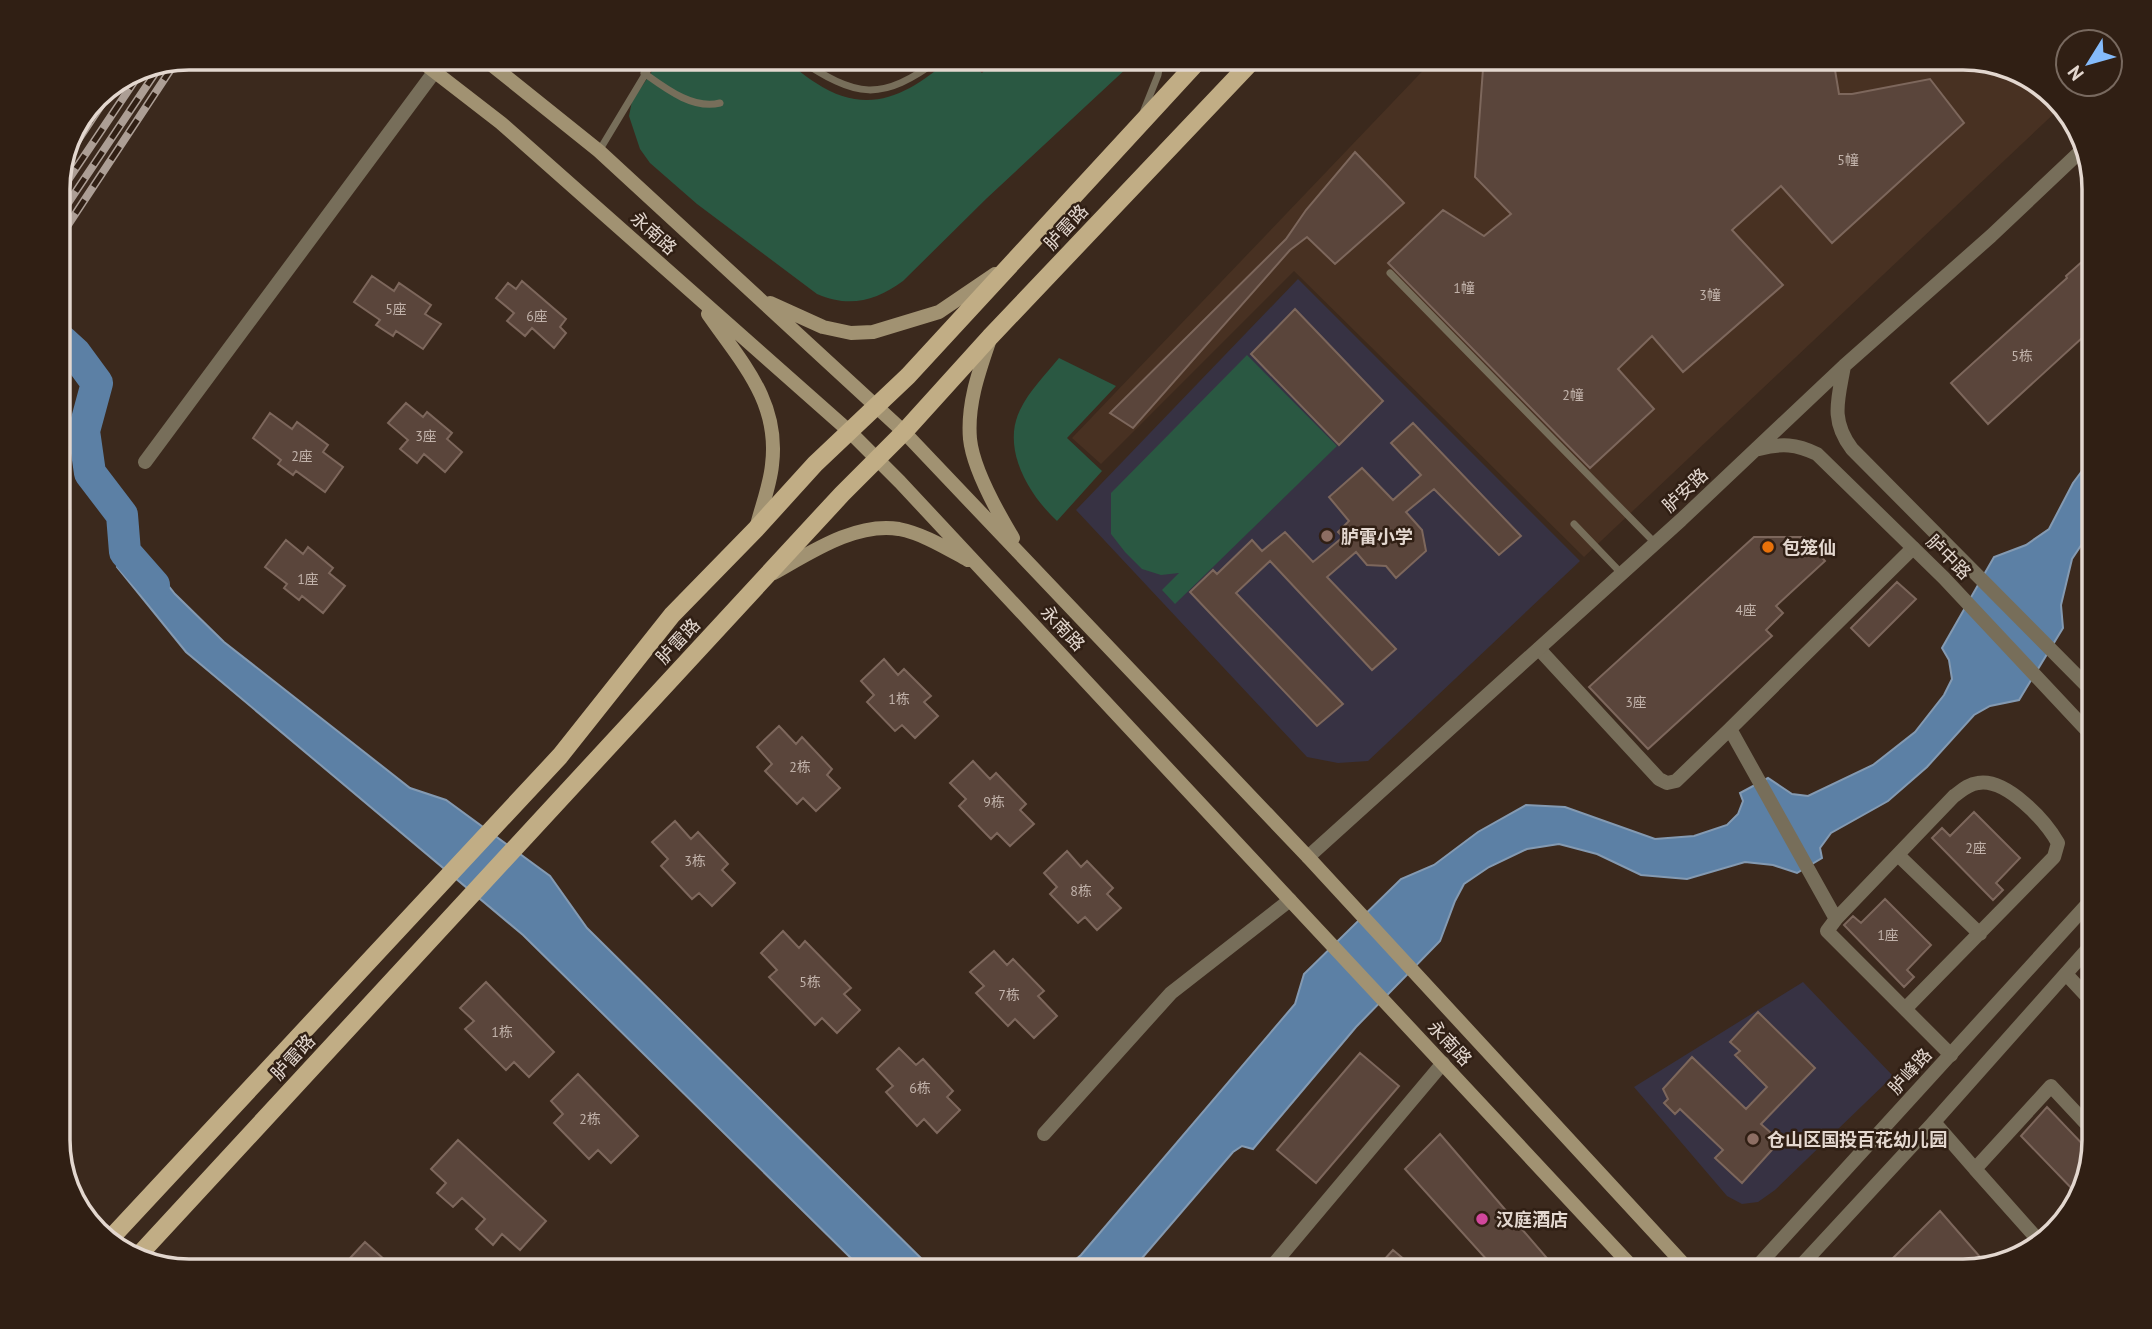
<svg xmlns="http://www.w3.org/2000/svg" width="2152" height="1329" viewBox="0 0 2152 1329" font-family="'PT Sans','Noto Sans SC',sans-serif">
	<rect width="100%" height="100%" fill="#3b291d"/>
	<path fill="#483122" d="M1435 58H1963L2029 76 2061 107 1584 557 1294 271 1101 464 1072 438Z"/>
	<path fill="#373243" d="M1298 279 1580 561 1368 761 1338 763 1307 757 1076 510Z
		M1803 982 1893 1076 1775 1190 1758 1202 1742 1204 1727 1196 1634 1087Z"/>
	<path fill="#2a5842" d="M661 58C686 58 711 58 737 58 749 58 762 56 774 58 788 60 804 76 816 83 869 118 909 94 951 58H965L982 73 996 58H1132L1129 66 987 198 903 281C876 301 849 308 817 294L697 204 650 163 640 149 629 116 632 101Z
		M1247 355 1337 446 1175 604 1162 590 1179 573 1161 575 1142 569 1125 552 1111 534V493Z
		M1059 358 1116 386 1067 438 1102 471 1057 521C1029 495 1001 449 1020 410 1029 391 1046 374 1059 358Z"/>
	<path fill="#5c80a5" stroke="#849ab2" stroke-width="2" d="M2094 455V526L2072 559 2061 605 2063 628 2019 700 1990 706 1974 715 1927 767 1888 801 1831 833 1820 848 1822 858 1797 873 1773 865 1745 862 1687 879 1641 875 1597 854 1559 844 1527 849 1489 867 1464 884 1455 901 1440 941 1356 1027 1253 1149 1242 1146 1233 1152 1131 1271H1062L1081 1255 1295 1004 1304 974 1401 879 1434 865 1478 832 1526 805 1565 807 1655 839 1694 836 1727 825 1738 814 1743 801 1740 793 1768 778 1792 794 1808 796 1873 765 1915 732 1944 695 1952 679 1949 660 1942 648 1994 557 2026 545 2049 529 2073 483Z
		M133 541 175 594 224 642 410 788 446 800 550 876 587 928 934 1271H864L523 935 186 652 117 567Z"/>
	<g fill="none" stroke-linecap="round" stroke-linejoin="round">
		<path stroke="#5c80a5" stroke-width="32" d="M63 342 75 353 97 383 84 431 90 473 122 515 125 552 154 585"/>
	</g>
	<path fill="#5a453b" stroke="#7d675c" stroke-width="2" d="M1494 58H1833L1839 94H1852L1930 79 1964 123 1832 243 1781 186 1732 230 1783 285 1683 372 1652 336 1618 369 1654 409 1590 468 1388 263 1443 210 1484 236 1511 214 1475 177 1483 69Z
		M1355 152 1404 203 1335 264 1307 237 1290 250 1133 428 1110 413 1286 239 1306 210Z
		M2094 251V327L1988 424 1951 383 2067 278 2066 276Z
		M372 276 394 291 399 283 431 305 425 314 441 324 423 349 396 331 393 336 376 325 380 320 354 302Z
		M522 281 566 319 560 327 566 333 554 348 532 328 525 336 507 321 514 313 496 298 508 283 516 289Z
		M1295 309 1383 401 1339 445 1251 354Z
		M406 403 423 417 427 412 452 433 447 439 462 452 445 472 424 454 417 463 400 449 408 440 388 423Z
		M270 413 292 429 297 422 328 445 323 452 343 467 325 492 296 471 293 475 278 464 281 460 253 438Z
		M1413 423 1521 536 1499 555 1434 489 1406 512 1422 530 1426 551 1396 578 1386 566 1367 565 1356 552 1327 577 1396 649 1372 670 1270 561 1236 593 1343 704 1317 726 1190 592 1213 570 1217 574 1252 540 1262 551 1285 532 1313 562 1343 537 1338 532 1349 521 1329 497 1362 468 1393 500 1421 475 1391 443Z
		M1754 537H1804L1825 561 1776 606 1783 613 1766 630 1772 636 1648 749 1589 687Z
		M286 540 303 554 308 547 333 568 329 573 345 586 323 613 302 596 299 600 284 588 287 584 265 567Z
		M1897 582 1916 599 1869 646 1851 628Z
		M884 659 898 675 904 669 931 696 924 702 938 716 915 738 902 725 895 731 867 702 874 695 861 681Z
		M779 726 796 744 802 737 832 769 827 775 840 788 816 811 803 798 797 804 765 771 772 764 757 747Z
		M973 761 990 779 996 773 1026 804 1020 810 1034 824 1010 846 997 833 991 839 959 806 966 799 950 783Z
		M1974 812 2020 858 1996 883 2003 890 1993 900 1932 838 1942 828 1950 836Z
		M675 821 691 839 698 832 728 864 722 870 735 883 712 906 699 893 692 899 661 866 668 859 652 842Z
		M1067 851 1081 867 1087 861 1113 888 1107 894 1121 908 1097 930 1085 917 1078 923 1050 894 1057 887 1044 873Z
		M1885 899 1931 945 1907 970 1914 977 1904 987 1844 925 1853 916 1861 923Z
		M783 931 799 948 805 941 851 988 844 994 860 1010 837 1033 822 1018 815 1025 769 977 777 970 761 953Z
		M994 951 1007 965 1013 959 1044 991 1038 996 1057 1016 1034 1038 1015 1019 1008 1026 976 993 984 986 970 972Z
		M486 982 554 1052 529 1077 514 1062 506 1070 465 1029 474 1021 460 1008Z
		M1758 1012 1815 1068 1761 1124 1780 1141 1742 1183 1715 1158 1723 1150 1680 1109 1675 1114 1664 1103 1668 1099 1663 1089 1692 1057 1746 1109 1767 1087 1735 1055 1740 1051 1730 1042Z
		M899 1048 916 1065 923 1059 953 1091 947 1097 960 1110 937 1133 924 1119 917 1126 886 1092 893 1086 877 1069Z
		M1360 1053 1399 1086 1316 1183 1277 1150Z
		M578 1074 638 1136 611 1163 598 1150 589 1159 554 1123 563 1114 551 1101Z
		M2047 1107 2091 1153 2079 1196 2021 1136Z
		M1440 1134 1558 1271H1497L1405 1169Z
		M458 1140 546 1221 520 1250 502 1234 493 1245 476 1229 485 1219 462 1198 453 1207 437 1193 446 1183 431 1169Z
		M1940 1211 1987 1265 1964 1271H1880Z
		M365 1242 397 1271H338Z
		M1393 1250 1418 1271H1374Z"/>
	<g fill="none" stroke-linecap="round" stroke-linejoin="round">
		<path stroke="#776e5a" stroke-width="7" d="M797 58C857 98 880 103 941 58
			M878 58H885
			M977 62 981 58
			M644 73C665 88 693 110 720 103
			M1144 110 1158 75 1161 58
			M599 151 655 58
			M1390 273 1655 543
			M1574 524 1621 573"/>
		<path stroke="#776e5a" stroke-width="14" d="M145 462 435 71
			M1539 649 1659 779 1667 783 1676 781 1730 729 1836 919 1827 931 1951 1055
			M1730 729 1913 548
			M1898 855 1980 934
			M1836 919 1954 796C1961 791 1968 784 1978 783 2006 778 2045 820 2058 843L2054 857 1905 1009
			M2066 974 2094 1004
			M1934 1122 1975 1169
			M1044 1134 1171 993 1290 900
			M2040 1242 1975 1169 2051 1086 2094 1132
			M1268 1271 1443 1063"/>
		<path stroke="#776e5a" stroke-width="14" d="M1844 366C1838 400 1830 420 1852 449L2094 693
			M1759 449C1782 443 1796 444 1817 454L1944 578 2094 738
			M1308 857 1681 520 1844 366 1991 236 2084 148
			M1753 1271 2094 897
			M1796 1271 1934 1122 2094 942"/>
		<path stroke="#a19272" stroke-width="14" d="M417 58 501 123 850 432 900 482 1636 1271
			M483 58 599 151 904 432 1308 857 1690 1271
			M770 303 823 327 851 333 873 332 939 312 995 274
			M708 314C742 363 780 402 772 465 770 486 761 508 756 529
			M990 339C979 371 967 404 970 439 973 468 998 513 1013 538
			M774 573C810 553 855 522 899 529 924 534 946 548 968 560"/>
		<path stroke="#c1ad85" stroke-width="18" d="M109 1240 560 756 672 615 756 529 815 464 908 376 1201 58
			M137 1257 842 494 904 432 990 337 1255 58"/>
		<g stroke="#ac9e95" stroke-width="8">
			<path id="rail" d="M72 149 116 83
				M58 195 144 67
				M58 218 162 63
				M58 240 177 60"/>
		</g>
		<use href="#rail" stroke="#301f14" stroke-width="5" stroke-dasharray="16" stroke-linecap="butt"/>
	</g>
	<g fill="#8d6e63" stroke="#301f14" stroke-width="2.5">
		<circle cx="1327" cy="536" r="7"/>
		<circle cx="1753" cy="1139" r="7"/>
	</g>
	<circle fill="#e8710a" stroke="#301f14" stroke-width="2.5" cx="1768" cy="547" r="7"/>
	<circle fill="#d1479c" stroke="#301f14" stroke-width="2.5" cx="1482" cy="1219" r="7"/>
	<g text-anchor="middle" dominant-baseline="central" stroke-width="5" stroke-linejoin="round" paint-order="stroke">
		<g font-size="14" fill="#c1b2aa">
			<text x="1848" y="160">5幢</text>
			<text x="1464" y="288">1幢</text>
			<text x="1710" y="295">3幢</text>
			<text x="396" y="309">5座</text>
			<text x="537" y="316">6座</text>
			<text x="2022" y="356">5栋</text>
			<text x="1573" y="395">2幢</text>
			<text x="426" y="436">3座</text>
			<text x="302" y="456">2座</text>
			<text x="308" y="579">1座</text>
			<text x="1746" y="610">4座</text>
			<text x="899" y="699">1栋</text>
			<text x="1636" y="702">3座</text>
			<text x="800" y="767">2栋</text>
			<text x="994" y="802">9栋</text>
			<text x="1976" y="848">2座</text>
			<text x="695" y="861">3栋</text>
			<text x="1081" y="891">8栋</text>
			<text x="1888" y="935">1座</text>
			<text x="810" y="982">5栋</text>
			<text x="1009" y="995">7栋</text>
			<text x="502" y="1032">1栋</text>
			<text x="920" y="1088">6栋</text>
			<text x="590" y="1119">2栋</text>
		</g>
		<g font-size="18" fill="#e3d7cf" stroke="#301f14">
			<text transform="translate(1066 227) rotate(-47)">胪雷路</text>
			<text transform="translate(654 233) rotate(42)">永南路</text>
			<text transform="translate(1685 490) rotate(-43)">胪安路</text>
			<text transform="translate(1949 557) rotate(45)">胪中路</text>
			<text transform="translate(1063 628) rotate(47)">永南路</text>
			<text transform="translate(678 641) rotate(-47)">胪雷路</text>
			<text transform="translate(1450 1043) rotate(47)">永南路</text>
			<text transform="translate(293 1057) rotate(-47)">胪雷路</text>
			<text transform="translate(1910 1071) rotate(-48)">胪峰路</text>
		</g>
		<g font-size="18" font-weight="bold" fill="#e3d7cf" stroke="#301f14" text-anchor="start">
			<text x="1341" y="536">胪雷小学</text>
			<text x="1782" y="547">包笼仙</text>
			<text x="1767" y="1139">仓山区国投百花幼儿园</text>
			<text x="1496" y="1219">汉庭酒店</text>
		</g>
	</g>
	<path d="M0 0H2152V1329H0ZM189 70H1963A119 119 0 0 1 2082 189V1140A119 119 0 0 1 1963 1259H189A119 119 0 0 1 70 1140V189A119 119 0 0 1 189 70Z" fill="#301f14" fill-rule="evenodd"/>
	<path fill="none" stroke="#e3d7cf" stroke-width="3.5" d="M189 70H1963A119 119 0 0 1 2082 189V1140A119 119 0 0 1 1963 1259H189A119 119 0 0 1 70 1140V189A119 119 0 0 1 189 70Z"/>
	<g transform="translate(2089 63) rotate(233)"><circle r="33" fill="#301f14" stroke="#78695f" stroke-width="2"/>
	<path d="M0-5L12 26L0 18L-12 26Z" fill="#85bbfb"/>
	<text y="-10" font-size="19" font-weight="bold" text-anchor="middle" fill="#e3d7cf">N</text>
	</g>
</svg>
